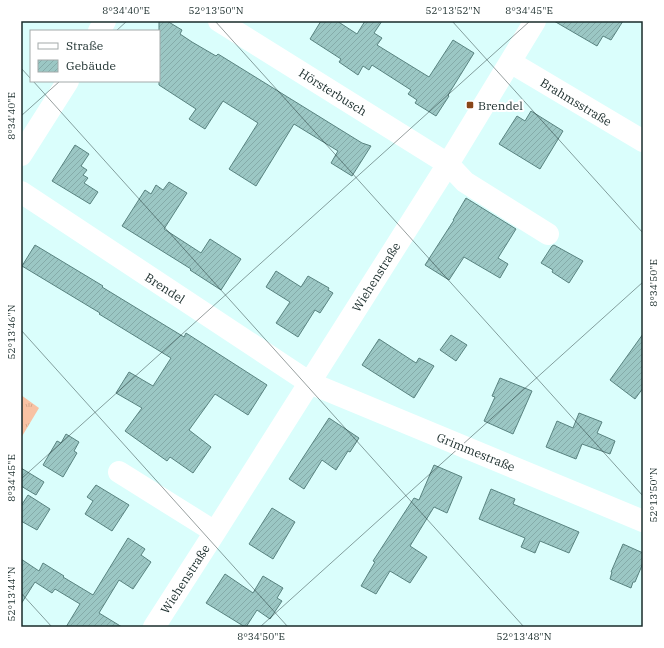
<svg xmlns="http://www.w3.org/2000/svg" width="664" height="648" viewBox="0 0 664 648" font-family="'IBM Plex Serif',serif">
	<defs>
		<pattern id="grass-tufts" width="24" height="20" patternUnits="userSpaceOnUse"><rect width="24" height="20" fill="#f8c2a3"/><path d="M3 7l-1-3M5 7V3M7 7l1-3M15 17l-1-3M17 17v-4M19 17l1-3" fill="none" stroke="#d4a78c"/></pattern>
		<pattern id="building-hatch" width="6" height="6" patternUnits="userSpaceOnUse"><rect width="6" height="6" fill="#9bc7c4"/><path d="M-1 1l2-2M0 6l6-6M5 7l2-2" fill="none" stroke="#85aba9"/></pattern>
	</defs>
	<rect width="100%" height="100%" fill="#dafefc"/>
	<path fill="url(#grass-tufts)" d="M21 395 39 408 21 438Z"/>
	<path fill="url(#building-hatch)" stroke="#598380" d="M159 21H167L182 30 180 34 192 42 216 56 218 54 362 143 371 146 352 176 331 163 338 151 294 124 256 186 229 169 258 123 223 101 205 129 189 119 196 109 159 85Z
		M321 21H337L357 34 365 21H382L374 33 382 38 377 45 429 77 453 40 474 53 448 95 449 96 436 116 415 103 417 100 408 94 411 90 372 65 369 70 363 66 358 75 339 62 341 59 310 39Z
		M554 21H623L611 40 603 36 597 46Z
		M531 111 563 131 540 169 499 144 517 116 525 121Z
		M75 145 89 154 81 166 87 170 83 175 88 178 84 183 98 192 90 204 52 181Z
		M169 182 187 193 164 229 201 253 210 239 241 259 221 290 190 270 191 269 122 226 145 190 151 194 156 185 163 190Z
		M466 198 516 229 498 258 508 264 500 278 464 257 449 280 425 265 454 220H453Z
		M35 245 103 286 102 287 184 337 186 333 267 385 248 415 215 394 189 430 211 447 193 473 170 457 167 461 125 431 142 408 116 393 129 372 153 386 171 358 99 314 100 313 22 266Z
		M554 245 583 261 569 283 552 272 553 270 541 263 552 246Z
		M276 271 301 287 308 276 329 288 328 290 333 293 320 313 315 310 298 337 276 323 290 302 266 287Z
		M643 334V388L635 399 610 380Z
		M451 335 467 345 456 361 440 350Z
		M379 339 416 363 419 358 434 366 414 398 362 365Z
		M500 378 532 391 513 434 484 421 495 397 492 396Z
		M579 413 602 422 597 433 615 441 610 454 582 444 576 459 546 447 557 421 573 428Z
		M329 418 359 438 350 452 348 451 336 470 322 460 304 489 289 479Z
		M66 434 79 442 74 451 77 453 63 477 43 465 57 441 61 443Z
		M434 465 462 477 447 513 434 507 410 546 427 557 410 583 390 571 376 594 361 586 375 562 373 561 414 498 419 500Z
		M21 468 44 482 36 495 21 486Z
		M96 485 129 505 112 531 85 514 93 501 87 497Z
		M491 489 515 499 513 504 579 532 569 553 540 541 535 553 521 547 525 538 479 519Z
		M28 495 50 509 37 530 21 521V506Z
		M272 508 295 522 273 559 249 544Z
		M128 538 145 549 141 555 151 562 133 589 119 580 99 613 122 627H66L80 604 55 589 52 593 35 582 21 604V559L39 571 43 563 64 576 63 577 93 595Z
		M623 544 643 553V563L635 582H633L631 588 610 579 612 572H611Z
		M225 574 253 593 263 576 283 588 277 598 282 601 270 619 257 610 246 627H245L206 603Z"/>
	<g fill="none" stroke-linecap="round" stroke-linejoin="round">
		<path stroke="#fff" stroke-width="22" d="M219 21 448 164 465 182 548 234
			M99 31 105 21
			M510 62 643 141
			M21 155 68 81
			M21 192 310 383 643 521
			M119 472 215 532
			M154 627 215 532 448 164 535 21"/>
	</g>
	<path fill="none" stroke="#192b2a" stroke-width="1" stroke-opacity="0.45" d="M215 21 643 496M452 21 643 233M116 31 127 21M21 68 31 79M33 81 524 627M21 116 60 81M21 330 288 627M21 479 530 21M21 593 52 627M260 627 643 282"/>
	<rect fill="#8a4619" stroke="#fff" stroke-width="1.5" x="466" y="101" width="8" height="8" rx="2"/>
	<g text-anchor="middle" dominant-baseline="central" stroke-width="4" stroke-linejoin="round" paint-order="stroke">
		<g font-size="12" fill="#192b2a" stroke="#fff">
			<text transform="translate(333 92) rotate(32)">Hörsterbusch</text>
			<text transform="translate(576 102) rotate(31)">Brahmsstraße</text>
			<text transform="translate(376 277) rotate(-58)">Wiehenstraße</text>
			<text transform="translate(165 288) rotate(33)">Brendel</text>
			<text transform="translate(476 452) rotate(22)">Grimmestraße</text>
			<text transform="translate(185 579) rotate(-57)">Wiehenstraße</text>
		</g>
		<g font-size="12" fill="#192b2a" stroke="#fff" text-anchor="start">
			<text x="478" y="105">Brendel</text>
		</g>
	</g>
	<rect width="664" height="648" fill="none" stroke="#ffffff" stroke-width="44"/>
	<rect x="30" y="30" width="130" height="52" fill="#ffffff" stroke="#a3aaaa"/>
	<rect x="38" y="43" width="20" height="6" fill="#ffffff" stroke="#a3aaaa"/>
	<text x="66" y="50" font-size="12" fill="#192b2a">Straße</text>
	<rect x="38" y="60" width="20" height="12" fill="url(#building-hatch)" stroke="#a3aaaa"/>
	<text x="66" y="70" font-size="12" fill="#192b2a">Gebäude</text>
	<rect x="22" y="22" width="620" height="604" fill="none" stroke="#192b2a" stroke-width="1.5"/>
	<g font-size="10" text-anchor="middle" fill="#192b2a">
		<text x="126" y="14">8°34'40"E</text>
		<text x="216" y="14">52°13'50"N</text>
		<text x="453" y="14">52°13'52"N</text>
		<text x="529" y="14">8°34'45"E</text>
		<text transform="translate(11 116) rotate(-90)" y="4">8°34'40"E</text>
		<text transform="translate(653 283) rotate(-90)" y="4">8°34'50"E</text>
		<text transform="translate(11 332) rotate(-90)" y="4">52°13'46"N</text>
		<text transform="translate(11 478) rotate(-90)" y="4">8°34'45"E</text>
		<text transform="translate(653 495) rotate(-90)" y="4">52°13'50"N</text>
		<text transform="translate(11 594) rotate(-90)" y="4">52°13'44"N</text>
		<text x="261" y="640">8°34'50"E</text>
		<text x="524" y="640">52°13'48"N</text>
	</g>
</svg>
